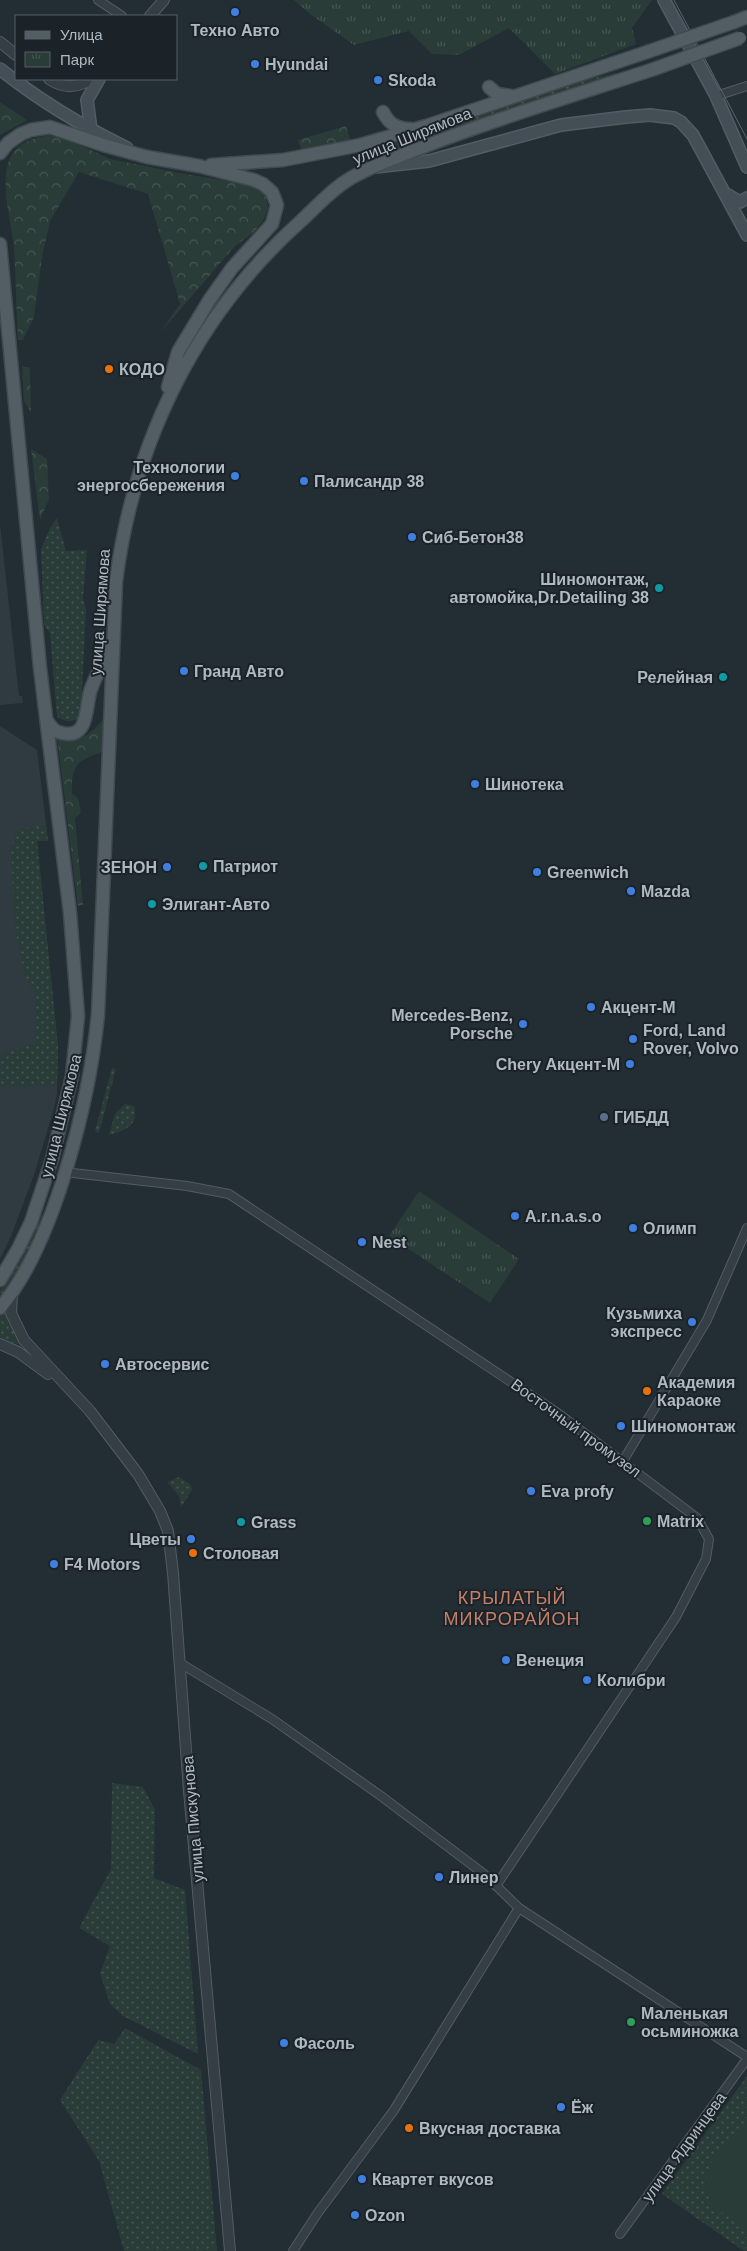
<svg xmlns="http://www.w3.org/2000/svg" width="747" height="2251" viewBox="0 0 747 2251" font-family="Helvetica,sans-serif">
	<defs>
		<pattern id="grass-dots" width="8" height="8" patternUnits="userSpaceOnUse" patternTransform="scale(1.25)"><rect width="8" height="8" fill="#2a3c38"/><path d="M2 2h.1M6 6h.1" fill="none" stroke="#465653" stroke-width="1.8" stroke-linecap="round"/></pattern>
		<pattern id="forest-crowns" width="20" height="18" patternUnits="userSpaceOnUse" patternTransform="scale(1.25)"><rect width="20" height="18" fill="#2a3c38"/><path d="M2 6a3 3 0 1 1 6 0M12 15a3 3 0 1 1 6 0" fill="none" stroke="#465653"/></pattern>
		<pattern id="park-tufts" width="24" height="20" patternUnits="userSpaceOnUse" patternTransform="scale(1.25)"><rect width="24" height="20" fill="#2a3c38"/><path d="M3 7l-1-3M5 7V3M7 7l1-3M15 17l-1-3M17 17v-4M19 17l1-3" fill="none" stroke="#465653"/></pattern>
	</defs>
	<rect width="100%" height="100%" fill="#222d34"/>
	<path fill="#303a41" d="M0 524 19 696H22L23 703 0 705Z
		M0 726 37 750 48 841H37L58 1047 57 1095 53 1112 34 1175 11 1236 0 1259Z"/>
	<path fill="url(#grass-dots)" d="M626 71 592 85 376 156 375 150 589 79Z
		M57 518 66 551 87 550 83 599 86 610 81 708 79 719C70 722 65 722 57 717L50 633 44 625 41 549 50 528Z
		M46 825 48 841H37L58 1047 57 1085 0 1087 1 1056 20 1047 36 1044 35 993 25 977 15 927 11 849 16 833 21 829Z
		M112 1068 116 1069 99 1133 95 1131Z
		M125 1104 134 1106C140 1126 123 1131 109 1135L115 1114Z
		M43 1203C40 1241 21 1268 0 1299V1290L11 1273Z
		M4 1312 6 1313 23 1345 22 1346 0 1338V1316Z
		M179 1477 191 1485 192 1490 181 1507 179 1496 167 1482Z
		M112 1783 143 1787 155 1810 154 1878 185 1890 198 2054 123 2016 110 2004 100 1973 110 1946 79 1928 111 1869Z
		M125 2028 201 2070 217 2251H124L99 2161 60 2100 98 2040 114 2044Z
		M747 2076V2251H744L662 2194Z"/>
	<path fill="url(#forest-crowns)" d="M0 102 27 120 0 135Z
		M346 126 351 142 302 151 298 140Z
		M49 135 67 139 110 159 185 174 252 185 265 193 268 208 263 221 254 232 235 246 160 333 180 304 148 194 79 172 50 221 42 257 34 317 23 340H18C16 309 16 278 14 248 11 220 0 187 9 160 16 143 33 138 49 135Z
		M22 366 30 368 31 413 24 401Z
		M31 449 47 459 49 499 40 520Z
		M105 717 102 752C76 761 71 765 72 794L78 798 81 812 75 818 83 905 78 906 57 736C76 747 94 732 105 717Z"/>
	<path fill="url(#park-tufts)" d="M294 0H652L632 28 636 44 555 74 509 28 459 55 432 54 409 31 354 45 310 14Z
		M419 1191 519 1259 490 1303 389 1236Z"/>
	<path fill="#2a3c38" d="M747 2127V2229C737 2222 724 2215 715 2207 691 2182 722 2137 747 2127Z"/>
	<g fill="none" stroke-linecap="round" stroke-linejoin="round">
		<g stroke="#525c62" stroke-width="10">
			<path id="minor" d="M98 0 122 16
				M716 96 747 86
				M64 1172 187 1186 229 1194 559 1414 697 1518 709 1539 706 1559 676 1617 496 1886
				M623 1461 707 1320 747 1228
				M180 1663 272 1719 381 1796 484 1874 519 1908 747 2057
				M620 2234 747 2059
				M293 2251 317 2214 394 2110 519 1908"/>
		</g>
		<g stroke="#525c62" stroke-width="12">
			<path id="tertiary" d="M150 16 164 0
				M0 42 16 55
				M49 79C66 90 77 87 93 79
				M12 1294 11 1313 24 1340 90 1411 138 1474 160 1511 168 1531 173 1573 189 1791 230 2251
				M0 1344 18 1352 48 1374"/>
		</g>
		<g stroke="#525c62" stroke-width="14">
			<path id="secondary" d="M664 0 716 96 747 167
				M0 69C40 101 82 126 127 148
				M91 130 87 100 99 79
				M375 167 429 161 561 125 626 117 650 115 674 118 681 122 693 135 747 235
				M726 194 740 202 747 198"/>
		</g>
		<g stroke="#414a51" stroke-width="15">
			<path id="primary" d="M734 22 747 17
				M489 87 497 94 511 96
				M383 112C389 124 397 129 411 129
				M0 153 8 143 21 134 31 130 50 127 103 145 147 157 199 166 254 180 263 184 272 192 277 205 272 224 232 268 210 299 178 352 168 387
				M211 165 283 160 360 145 426 126 647 52
				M0 244 40 668 70 913 78 1016 72 1076 52 1159 31 1222 18 1249 0 1280
				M48 722C51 728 56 732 62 733 90 740 85 705 91 689 96 675 104 661 110 647
				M0 1308C55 1244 90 1097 98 1014L116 581C134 441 196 314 302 220 317 206 332 189 351 178 377 163 408 153 436 142 508 115 581 93 654 69"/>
		</g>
		<use href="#minor" stroke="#353e45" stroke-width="8"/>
		<use href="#tertiary" stroke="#353e45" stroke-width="10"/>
		<use href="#secondary" stroke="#444e57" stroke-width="11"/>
		<use href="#primary" stroke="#535e64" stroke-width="12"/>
		<path stroke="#59656d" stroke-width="1" d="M674 0 747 139"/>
		<g stroke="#414a51" stroke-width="15" stroke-linecap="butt">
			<path id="primary-bridge" d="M647 52 734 22
				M654 69 740 38"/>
		</g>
		<use href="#primary-bridge" stroke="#535e64" stroke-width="12"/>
	</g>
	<g fill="#3f7fe0" stroke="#1b2329" stroke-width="2">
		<circle cx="235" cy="12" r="5"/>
		<circle cx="255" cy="64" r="5"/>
		<circle cx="378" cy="80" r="5"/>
		<circle cx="235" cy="476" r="5"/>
		<circle cx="304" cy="481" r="5"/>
		<circle cx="412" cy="537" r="5"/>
		<circle cx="184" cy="671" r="5"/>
		<circle cx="475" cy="784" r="5"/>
		<circle cx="167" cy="867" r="5"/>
		<circle cx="537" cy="872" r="5"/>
		<circle cx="631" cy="891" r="5"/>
		<circle cx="591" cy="1007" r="5"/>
		<circle cx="523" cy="1024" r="5"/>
		<circle cx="633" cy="1039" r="5"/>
		<circle cx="630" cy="1064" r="5"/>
		<circle cx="515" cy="1216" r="5"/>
		<circle cx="633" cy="1228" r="5"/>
		<circle cx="362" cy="1242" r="5"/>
		<circle cx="692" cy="1322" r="5"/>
		<circle cx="105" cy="1364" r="5"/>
		<circle cx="621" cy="1426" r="5"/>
		<circle cx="531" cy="1491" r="5"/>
		<circle cx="191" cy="1539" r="5"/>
		<circle cx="54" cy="1564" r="5"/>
		<circle cx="506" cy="1660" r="5"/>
		<circle cx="587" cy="1680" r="5"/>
		<circle cx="439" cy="1877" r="5"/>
		<circle cx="284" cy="2043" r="5"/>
		<circle cx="561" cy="2107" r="5"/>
		<circle cx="362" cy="2179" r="5"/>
		<circle cx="355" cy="2215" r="5"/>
	</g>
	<g fill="#e8710a" stroke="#1b2329" stroke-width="2">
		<circle cx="109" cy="369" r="5"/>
		<circle cx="647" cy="1391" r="5"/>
		<circle cx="193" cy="1553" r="5"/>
		<circle cx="409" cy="2128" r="5"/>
	</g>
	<g fill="#0f9aa8" stroke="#1b2329" stroke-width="2">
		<circle cx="659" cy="588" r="5"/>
		<circle cx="723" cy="677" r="5"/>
		<circle cx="203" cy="866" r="5"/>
		<circle cx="152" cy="904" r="5"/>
		<circle cx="241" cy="1522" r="5"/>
	</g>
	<circle fill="#5c6f8a" stroke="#1b2329" stroke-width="2" cx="604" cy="1117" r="5"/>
	<g fill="#2e9e5b" stroke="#1b2329" stroke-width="2">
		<circle cx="647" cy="1521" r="5"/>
		<circle cx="631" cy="2022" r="5"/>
	</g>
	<g text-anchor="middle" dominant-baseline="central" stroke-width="4" stroke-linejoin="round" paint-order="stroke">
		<g font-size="16" font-weight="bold" fill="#afb9c1" stroke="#1b2329" text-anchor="start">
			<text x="235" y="30" text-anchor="middle">Техно Авто</text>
			<text x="265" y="64">Hyundai</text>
			<text x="388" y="80">Skoda</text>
			<text x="119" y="369">КОДО</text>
			<text x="225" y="467" text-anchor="end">Технологии<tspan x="225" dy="18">энергосбережения</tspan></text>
			<text x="314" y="481">Палисандр 38</text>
			<text x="422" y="537">Сиб-Бетон38</text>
			<text x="649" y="579" text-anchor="end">Шиномонтаж,<tspan x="649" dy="18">автомойка,Dr.Detailing 38</tspan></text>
			<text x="194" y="671">Гранд Авто</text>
			<text x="713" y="677" text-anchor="end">Релейная</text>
			<text x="485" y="784">Шинотека</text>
			<text x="213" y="866">Патриот</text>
			<text x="157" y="867" text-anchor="end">ЗЕНОН</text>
			<text x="547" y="872">Greenwich</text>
			<text x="641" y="891">Mazda</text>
			<text x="162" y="904">Элигант-Авто</text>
			<text x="601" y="1007">Акцент-М</text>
			<text x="513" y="1015" text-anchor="end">Mercedes-Benz,<tspan x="513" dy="18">Porsche</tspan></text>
			<text x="643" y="1030">Ford, Land<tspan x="643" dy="18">Rover, Volvo</tspan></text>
			<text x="620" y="1064" text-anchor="end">Chery Акцент-М</text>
			<text x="614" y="1117">ГИБДД</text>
			<text x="525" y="1216">A.r.n.a.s.o</text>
			<text x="643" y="1228">Олимп</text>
			<text x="372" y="1242">Nest</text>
			<text x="682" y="1313" text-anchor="end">Кузьмиха<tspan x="682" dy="18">экспресс</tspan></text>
			<text x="115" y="1364">Автосервис</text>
			<text x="657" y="1382">Академия<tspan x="657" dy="18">Караоке</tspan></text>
			<text x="631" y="1426">Шиномонтаж</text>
			<text x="541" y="1491">Eva profy</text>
			<text x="657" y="1521">Matrix</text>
			<text x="251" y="1522">Grass</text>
			<text x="181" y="1539" text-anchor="end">Цветы</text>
			<text x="203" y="1553">Столовая</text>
			<text x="64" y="1564">F4 Motors</text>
			<text x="516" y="1660">Венеция</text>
			<text x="597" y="1680">Колибри</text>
			<text x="449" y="1877">Линер</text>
			<text x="641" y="2013">Маленькая<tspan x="641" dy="18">осьминожка</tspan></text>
			<text x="294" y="2043">Фасоль</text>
			<text x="571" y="2107">Ёж</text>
			<text x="419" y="2128">Вкусная доставка</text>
			<text x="372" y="2179">Квартет вкусов</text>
			<text x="365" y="2215">Ozon</text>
		</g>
		<g font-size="16" fill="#afb9c1" stroke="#1b2329">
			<text transform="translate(412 136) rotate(-22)">улица Ширямова</text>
			<text transform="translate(100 612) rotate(-86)">улица Ширямова</text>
			<text transform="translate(61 1116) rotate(-76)">улица Ширямова</text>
			<text transform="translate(576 1428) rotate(36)">Восточный промузел</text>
			<text transform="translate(193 1819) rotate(-95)">улица Пискунова</text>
			<text transform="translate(684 2147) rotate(-54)">улица Ядринцева</text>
		</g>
		<g font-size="18" letter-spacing="1" fill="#c57f67" stroke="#1b2329">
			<text x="512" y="1598">КРЫЛАТЫЙ<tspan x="512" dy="21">МИКРОРАЙОН</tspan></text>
		</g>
	</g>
	<rect x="15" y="15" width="162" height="65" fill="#1b2329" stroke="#565f66"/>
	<rect x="25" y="31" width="25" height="8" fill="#535e64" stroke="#565f66"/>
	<text x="60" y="40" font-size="15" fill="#afb9c1">Улица</text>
	<rect x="25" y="52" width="25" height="15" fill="url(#park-tufts)" stroke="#565f66"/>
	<text x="60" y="65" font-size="15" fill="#afb9c1">Парк</text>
</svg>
